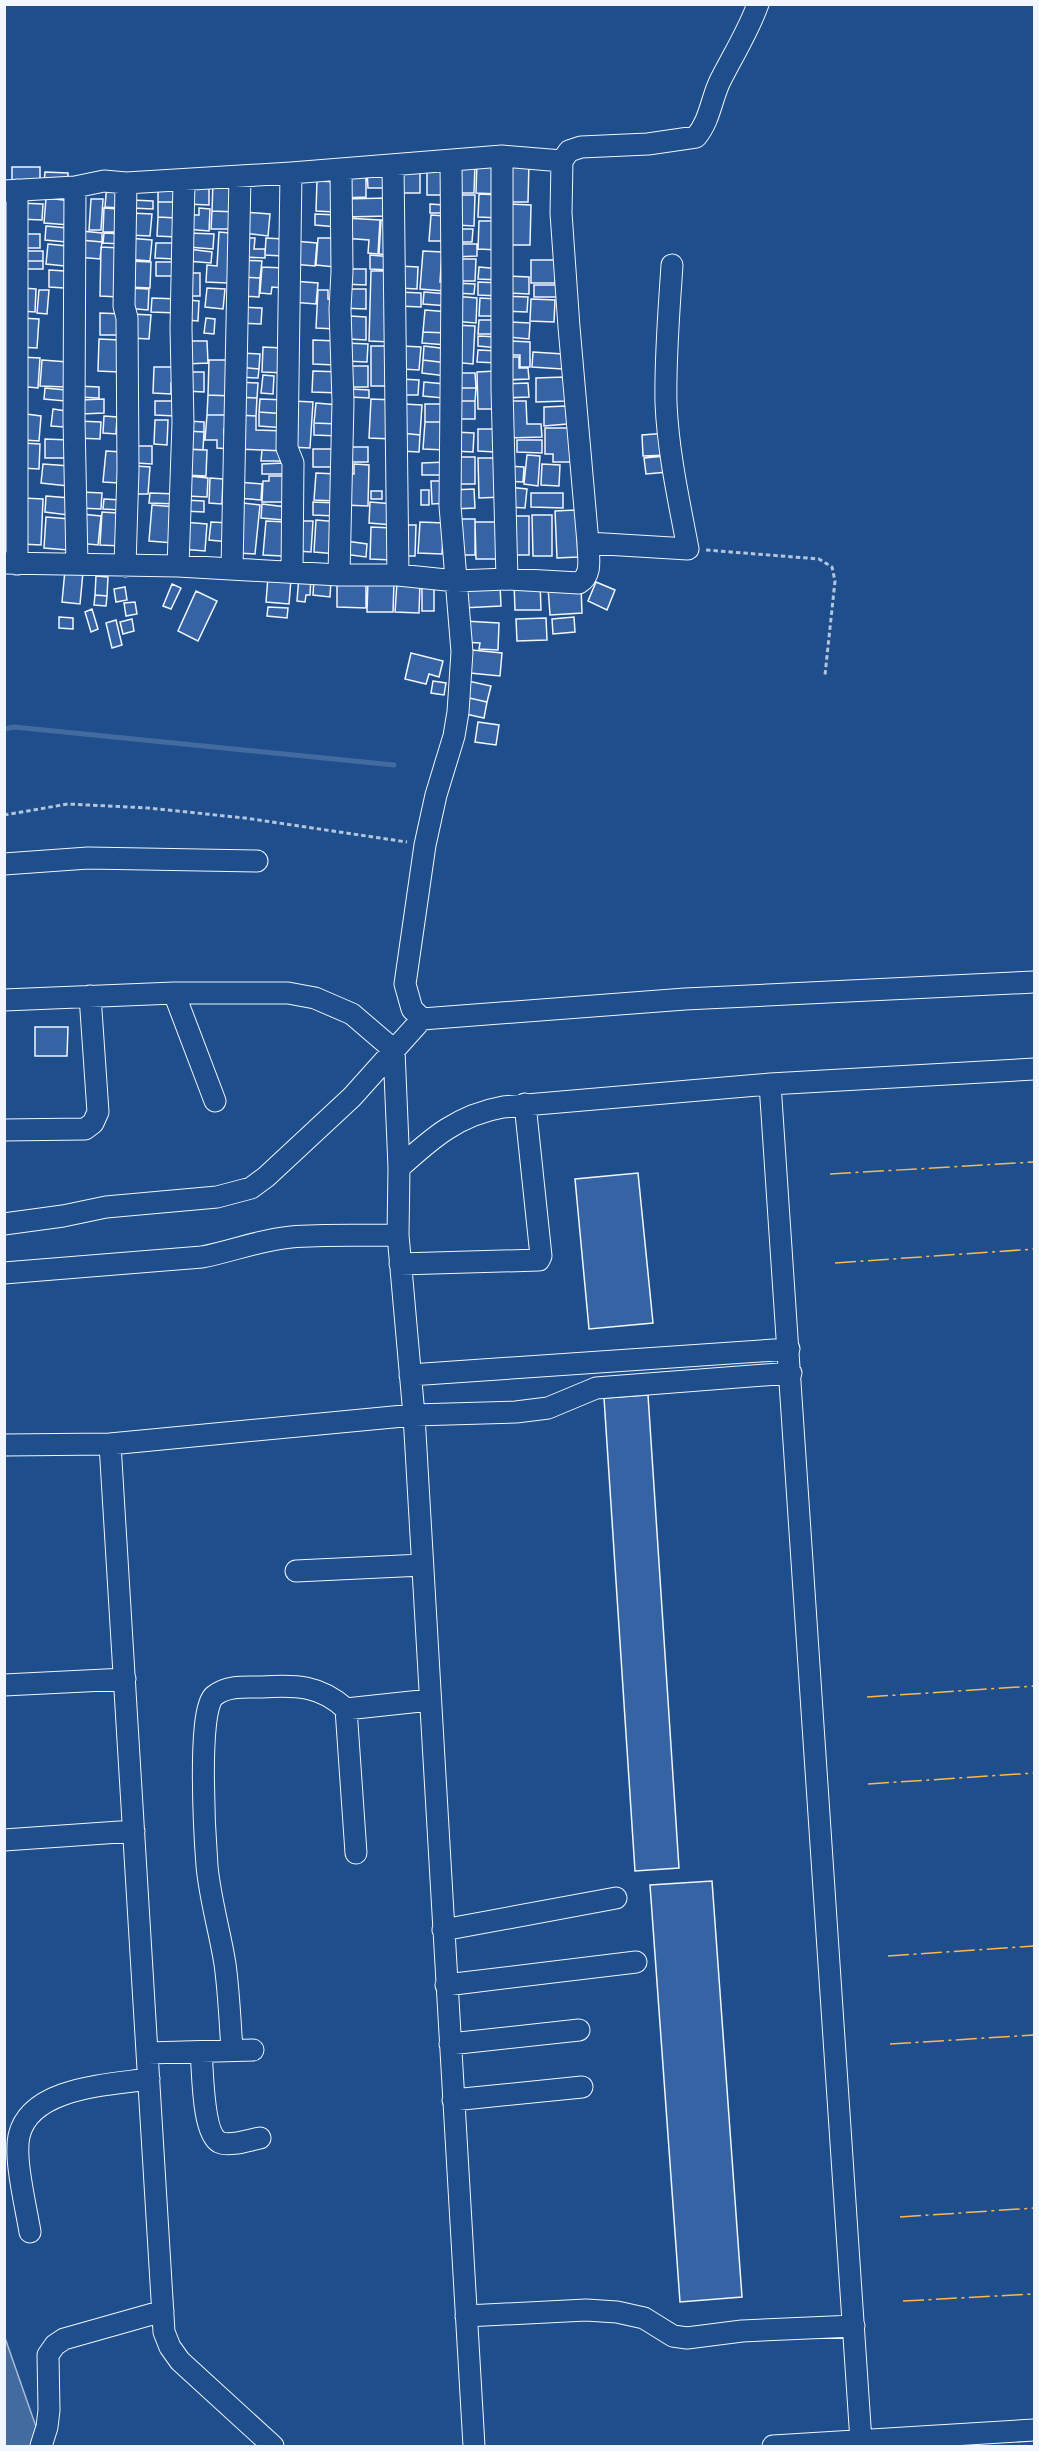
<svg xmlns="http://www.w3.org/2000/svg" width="1039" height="2451" viewBox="0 0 1039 2451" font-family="'Exo 2',sans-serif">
	<rect width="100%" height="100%" fill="#1f4e8c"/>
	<path fill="#446ba0" stroke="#a8bbd7" stroke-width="1.5" d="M4 2335 40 2438 34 2446H5Z"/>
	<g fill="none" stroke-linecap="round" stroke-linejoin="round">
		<path stroke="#446ba0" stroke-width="5" d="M4 729 14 727 394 765"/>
	</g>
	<path fill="#3563a3" stroke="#f2f6ff" stroke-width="1.5" d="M477 162 500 163 499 194 476 193Z
		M509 162H529L528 202H509Z
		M459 164H475L474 193H458Z
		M12 167H40V187H12Z
		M351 169H366V197L344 198Z
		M392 170V188H368L367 171Z
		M427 170H445L446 195H427Z
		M45 172 68 173V185L44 184Z
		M398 173H420V193H398Z
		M213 181 237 182 236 212 212 211Z
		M317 181 336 182 335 212 316 211Z
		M158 182H177V202H158Z
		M187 182 209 183V205L186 204Z
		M107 183 121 185 119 208 105 207Z
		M479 194 501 195 500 218 478 217Z
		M458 195H475L474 226 457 225Z
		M46 198 72 201 70 225 44 223Z
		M388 198 389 216 344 217 343 199Z
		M91 199H103L101 230H89Z
		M132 200 153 201V209L131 208Z
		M158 202H177L176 218 158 217Z
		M19 203 43 204 42 220 19 219Z
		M430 204 444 205V213H430Z
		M509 204 531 205 530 245H508Z
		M104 208 118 209 117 232H103Z
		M199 208 210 209 209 231 185 229 186 215H199Z
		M212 211 236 212 235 229H211Z
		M245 212 270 214 268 236 243 233Z
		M130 213 152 214 150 236 129 235Z
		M315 214 338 215 337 227 315 225Z
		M431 215 446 216 445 241H429Z
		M158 217 176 218V237L157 236Z
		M345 218 380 220 378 254 368 253 369 240 343 238Z
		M381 220 394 221 391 255 379 254Z
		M479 221H495L499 250 478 249Z
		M46 226 67 228 66 242 45 240Z
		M457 229H473L472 242H457Z
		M81 231 102 233V242L80 240Z
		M219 232 230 233 228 283 206 282 207 265 217 266Z
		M104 233 123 234 122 244 103 243Z
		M189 233 214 234 213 249 188 247Z
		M19 234H40V248H19Z
		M128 238 152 240 150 261 127 259Z
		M242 238H255L254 249H265V258L241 257Z
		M266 238 283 239 282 256 265 255Z
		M318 238H337L335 267 316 265Z
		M80 240 102 242 100 259 78 257Z
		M294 241 317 243 315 266 292 264Z
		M156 243H175V259L155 258Z
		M48 244 67 246 65 266 46 264Z
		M453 244H477V256L453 257Z
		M101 247 121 248 119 297 100 296Z
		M188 249 212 252 211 263 187 261Z
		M22 251H43V261H21Z
		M423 251 442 252 440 282H445L444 291 420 289Z
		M370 255 392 257 391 270 370 269Z
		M458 259H476L475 281H458Z
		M241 260 262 261 260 278 240 277Z
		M531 260H556L555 283H531Z
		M21 261H43V269H21Z
		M129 261 151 262 150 288 128 287Z
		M156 262H175V276H156Z
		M399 266 418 267 417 289 398 288Z
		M262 267 284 268 283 288 272 287 271 294 260 293Z
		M479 267 501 269 500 280 478 279Z
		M343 269H366V285L342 284Z
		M49 270 65 271 64 288 49 287Z
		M371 271H392L390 342 369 341Z
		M184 273H200V296H183Z
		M507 276 529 277V294L507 293Z
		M240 277 260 278 259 297 239 296Z
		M293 281 318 283 316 304 291 302Z
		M478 282 499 283V296L478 295Z
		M454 283 475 284 474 294 453 293Z
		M534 285H557V297H534Z
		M22 288 36 289 35 312 20 311Z
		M127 288 149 289 148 310 125 308Z
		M207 288 225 289 223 309 205 307Z
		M341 289H366V309L341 308Z
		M39 290H49L47 314 37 313Z
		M318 290H328V299L337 300 336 329 316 328Z
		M399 292 421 293V307L398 306Z
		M424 292 448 294V306L423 304Z
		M454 296 477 298 476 323 452 321Z
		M505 296 528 297 527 312 505 311Z
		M152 298 178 299 177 313 151 312Z
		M480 298 497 299V316H479Z
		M531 299 555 300 554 322 530 321Z
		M187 300 199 301 198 321 186 320Z
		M238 307 262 308 261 324 237 323Z
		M425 310 449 312 448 333 423 332Z
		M100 313 123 314V335H100Z
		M131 314 151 315 149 339 130 338Z
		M350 316 366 317V340L349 339Z
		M20 318 39 319 37 348 18 347Z
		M206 318 215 319 214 334 204 333Z
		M479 320H500V334H478Z
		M510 322 530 323 529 339 508 337Z
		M454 325 475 326 473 364 452 362Z
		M423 332 448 333 447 345 422 343Z
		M478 336 500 337 499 348 478 346Z
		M99 339 120 340 119 372 98 371Z
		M313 340 336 341 335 365 313 364Z
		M184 341H207L208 363 185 364Z
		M511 341 530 342V367H520V355H511Z
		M345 343 368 344 367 362 344 361Z
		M371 346H390V386H371Z
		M402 346 421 347 419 370 401 369Z
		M424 346 448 349 447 363 423 360Z
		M263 347 282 348 286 373 262 372Z
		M478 350 499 351 498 363 477 362Z
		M533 352 563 354 562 369 532 367Z
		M240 353 260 354 259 369 239 367Z
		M19 357 40 358 38 388 17 386Z
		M505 357H519V368H528L529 379 505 380Z
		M42 360 68 362 66 387 40 386Z
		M209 360H234L233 396 208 395Z
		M423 360 447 363 446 376 422 373Z
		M345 366H368V387H345Z
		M154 367H171L178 384 171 383V394L153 393Z
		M239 367 259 369 258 378 239 377Z
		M313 371 341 372 340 393 312 392Z
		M496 371V409H478L477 372Z
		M185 372H204V392L185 391Z
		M452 373H475L476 388H452Z
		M263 375 274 376 273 394 261 393Z
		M565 377V401L536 402V378Z
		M400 379 419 380 418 395H400Z
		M239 382 258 383 257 398 238 397Z
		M424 382 445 384 443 398 423 396Z
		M528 383 529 397 505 398V384Z
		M78 386 99 387V398L77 397Z
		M45 388 66 390 65 401 44 399Z
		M452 388H476L475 401H452Z
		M350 389 369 390V398L350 397Z
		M208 395 233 396 232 415H207Z
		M238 397 257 398 256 416 238 415Z
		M104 399V413L81 414V400Z
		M260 399 287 400 286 414 259 412Z
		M371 399 394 400 392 439 369 438Z
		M155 401H175V416L155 415Z
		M292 401 313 402 310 448 289 447Z
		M452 401H475V419H452Z
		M507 401H526L527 424H541L542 437 508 438Z
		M316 403 339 405 338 424 314 423Z
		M404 404 422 405 420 435 401 433Z
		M425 404H447V422H425Z
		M566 406 567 424 544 426V407Z
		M53 409 66 411 65 427 51 426Z
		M259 412 286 414V428L259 426Z
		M26 414 41 416 39 441 24 440Z
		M207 415H232L231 429H224V435H230L229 449 217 448V440H205Z
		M238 415 256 416V430L286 431 285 451 236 449Z
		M104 416 117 417 116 434 103 433Z
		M155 420H168L167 445 154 444Z
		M77 421 101 422 100 439 76 438Z
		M187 421 204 422V432L186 431Z
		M425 422H443L446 450 423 449Z
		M314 423 338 424V436L314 435Z
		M545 428H571V462H553V454H545Z
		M478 429H496L495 452 478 451Z
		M186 431 204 432 203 450 185 449Z
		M454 432 474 433 473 452 453 451Z
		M401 433 420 435 419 452 400 451Z
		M667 433 668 455 643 456 642 435Z
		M45 439 69 440V458H45Z
		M517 440H542V453L517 452Z
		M22 443 40 444 39 469 21 468Z
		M138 446H152V464L137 463Z
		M345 447H368V462H345Z
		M185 449 207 450 206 476 184 475Z
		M313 449H339V467H313Z
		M262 450 285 451V461H261Z
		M106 451 122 452 119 483 103 482Z
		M527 455 540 456 538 486 524 484Z
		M666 456 668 472 646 474 644 458Z
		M453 457H475V484H453Z
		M478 458H502L503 497 479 498Z
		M447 462V475H422V463Z
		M284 463V474H262V464Z
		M43 464 70 466 68 486 41 483Z
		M354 464 369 465 368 506 345 505 346 474H354Z
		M542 464 560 465 559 486 541 485Z
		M136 466 150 467 148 494H134Z
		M506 466 524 467 523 482 505 481Z
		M316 473 337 474 336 501 314 500Z
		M188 476 208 478 207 497 186 496Z
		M269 476H285V502H262L263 481H269Z
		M210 478 223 479 222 504 209 503Z
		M431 481H449V503L432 504Z
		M238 482 262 484 261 500 237 498Z
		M508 487 527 489 525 508 506 507Z
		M474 489 475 508 453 509 452 490Z
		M421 490H429V505H421Z
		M371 491H382V499H371Z
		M81 492 102 493 101 509 80 508Z
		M150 493 177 494V504L149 503Z
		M531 493H563V508L531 507Z
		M46 496 70 498 68 515 45 512Z
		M23 498 43 499 41 545 21 544Z
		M104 499 121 500 120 510 103 509Z
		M183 500 204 501V512L183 511Z
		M313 502 336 503 335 516 313 515Z
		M370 502 394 504 393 525 369 523Z
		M243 503 260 505 255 554 238 553Z
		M262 504 286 507 284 520 261 518Z
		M152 505 176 507 174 543 149 541Z
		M576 510 578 557 557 558 555 511Z
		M102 512 117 513 122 546 100 545Z
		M81 514 101 516 98 545 78 543Z
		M532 515H552V556H533Z
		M507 516H529V555H507Z
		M46 517 70 519 68 550 44 548Z
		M455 519H475V555H455Z
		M316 520 339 522 337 554 314 552Z
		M266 521 285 522 282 556 263 555Z
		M299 521H313L311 552 297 551Z
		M183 522 207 524 205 551 181 549Z
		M211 522 230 523 229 542 209 540Z
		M420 522 444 523 442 554 418 553Z
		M475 522H497L504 559H476Z
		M400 525H416L415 556H399Z
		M371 527 393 528 392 560 370 559Z
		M346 541 367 544 366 557 344 554Z
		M65 570 83 572 80 604 62 602Z
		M96 576 108 577 107 596 95 595Z
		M299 576 311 577 310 595H306L305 602 297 601Z
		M268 577 291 579 289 604 266 602Z
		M314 579 331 580 330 597 313 595Z
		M368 581 394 582 393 612H367Z
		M337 582H366V608L337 607Z
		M540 582 541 610H515L514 583Z
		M596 582 615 590 607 610 588 601Z
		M397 583H420L419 613 395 612Z
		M422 583H434V611H422Z
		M172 584 181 588 171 609 163 606Z
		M500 585 501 606 462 608 461 586Z
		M581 586 582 613 550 615 548 587Z
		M125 587 127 600 116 602 114 589Z
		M196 591 217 601 198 641 178 631Z
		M95 595 107 596 106 606 94 605Z
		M135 602 137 614 126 616 124 603Z
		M268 607 288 608 287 618 267 616Z
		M92 609 98 629 91 632 85 612Z
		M59 617 73 618V629L59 628Z
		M574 617 575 632 553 634 552 619Z
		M546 618 547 640 517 641 516 619Z
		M132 619 134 631 123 634 120 622Z
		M116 620 122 645 112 648 106 623Z
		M464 621 499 623 498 650 479 649 480 643 463 642Z
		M472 650 502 653 500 676 470 673Z
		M411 653 443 661 439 677 429 674 426 684 405 679Z
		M433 681 446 683 444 695 431 693Z
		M468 681 491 686 487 702 465 697Z
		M465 697 487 702 484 718 461 713Z
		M478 722 499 725 496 745 475 742Z
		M35 1027H68L67 1056H35Z
		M638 1173 653 1323 589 1329 575 1179Z
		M648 1395 679 1868 635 1871 604 1398Z
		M712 1881 742 2297 680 2302 650 1885Z"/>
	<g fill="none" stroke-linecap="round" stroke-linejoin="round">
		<g stroke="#f2f6ff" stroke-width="23">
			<path id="minor" d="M502 156V389L507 579
				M393 165 398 575
				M291 173 287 448 293 463 292 572
				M75 187 74 420 77 564
				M17 190V564
				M4 191 75 187 104 181 126 183 291 173 502 156 562 161
				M588 543 688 549C679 501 668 452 666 403 665 357 669 311 672 265
				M4 563 178 566 339 575H398L456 581 507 579 579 583C593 575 588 557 588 543L569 327 561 213 562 161 569 151 581 147 648 144 696 137C710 120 711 100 720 81 733 55 748 32 758 4
				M125 566 128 470 127 318 124 306 126 183
				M178 566 183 423 181 328 184 180
				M232 569 240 176
				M339 575 343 402 340 309 342 272 341 169
				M4 864 88 858 257 861
				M174 993 215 1101
				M4 1000 174 993H288L315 998 352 1014 394 1050 399 1168
				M422 1019 412 1009 405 984 425 845 436 795 454 736 458 712 462 652 450 506 452 280 451 162
				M770 1084 861 2441
				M4 1130 85 1129 93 1123 98 1112 90 996
				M4 1224 63 1216 106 1207 217 1197 251 1188 266 1177 352 1097 422 1019 685 999 1034 982
				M400 1264 539 1260 541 1256 525 1104
				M4 1273 202 1257C233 1251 259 1240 291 1237 327 1234 363 1236 398 1235
				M410 1375 789 1349
				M4 1445 110 1444
				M296 1571 422 1565
				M4 1685 125 1679
				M346 1709 356 1853
				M4 1840 134 1831
				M443 1930 616 1898
				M446 1985 636 1962
				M450 2044 579 2030
				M232 2050C230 2022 229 1993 225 1964 220 1932 210 1899 207 1866 205 1840 197 1710 214 1696 227 1685 246 1687 262 1687 296 1685 320 1685 346 1709L430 1700
				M201 2052C203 2070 202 2132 219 2142 229 2147 249 2140 260 2138
				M148 2053 253 2050
				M453 2100 582 2087
				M30 2232C26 2207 14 2159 19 2136 30 2087 108 2085 149 2079
				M466 2316 586 2310 617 2312 644 2318 673 2336 687 2338 742 2331 854 2326
				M41 2446 47 2427 49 2410 48 2355 55 2345 64 2339 163 2311
				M273 2446 180 2361 170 2347 164 2332 110 1444 414 1415 516 1412 548 1408 596 1388 791 1373
				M474 2446 414 1415 398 1235 399 1168C432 1138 458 1115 503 1107L770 1084 1034 1069
				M773 2446 1034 2430"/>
		</g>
		<path stroke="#b3c4dc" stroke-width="3" stroke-dasharray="4.5 3" stroke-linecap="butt" d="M706 550 819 559 832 567 835 581 825 675
			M4 815 68 804 148 808 245 818 407 842"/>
		<use href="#minor" stroke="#1f4e8c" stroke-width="21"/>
		<path stroke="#ffb74d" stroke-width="1.5" stroke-dasharray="21 4.5 3 4.5" stroke-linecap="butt" d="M830 1174 1034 1162
			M835 1263 1034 1249
			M867 1697 1034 1686
			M868 1784 1034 1773
			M888 1956 1034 1946
			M890 2044 1034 2035
			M900 2217 1034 2208
			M903 2301 1034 2294"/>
	</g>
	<rect width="1039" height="2451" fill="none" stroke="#f2f6ff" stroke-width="12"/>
</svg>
